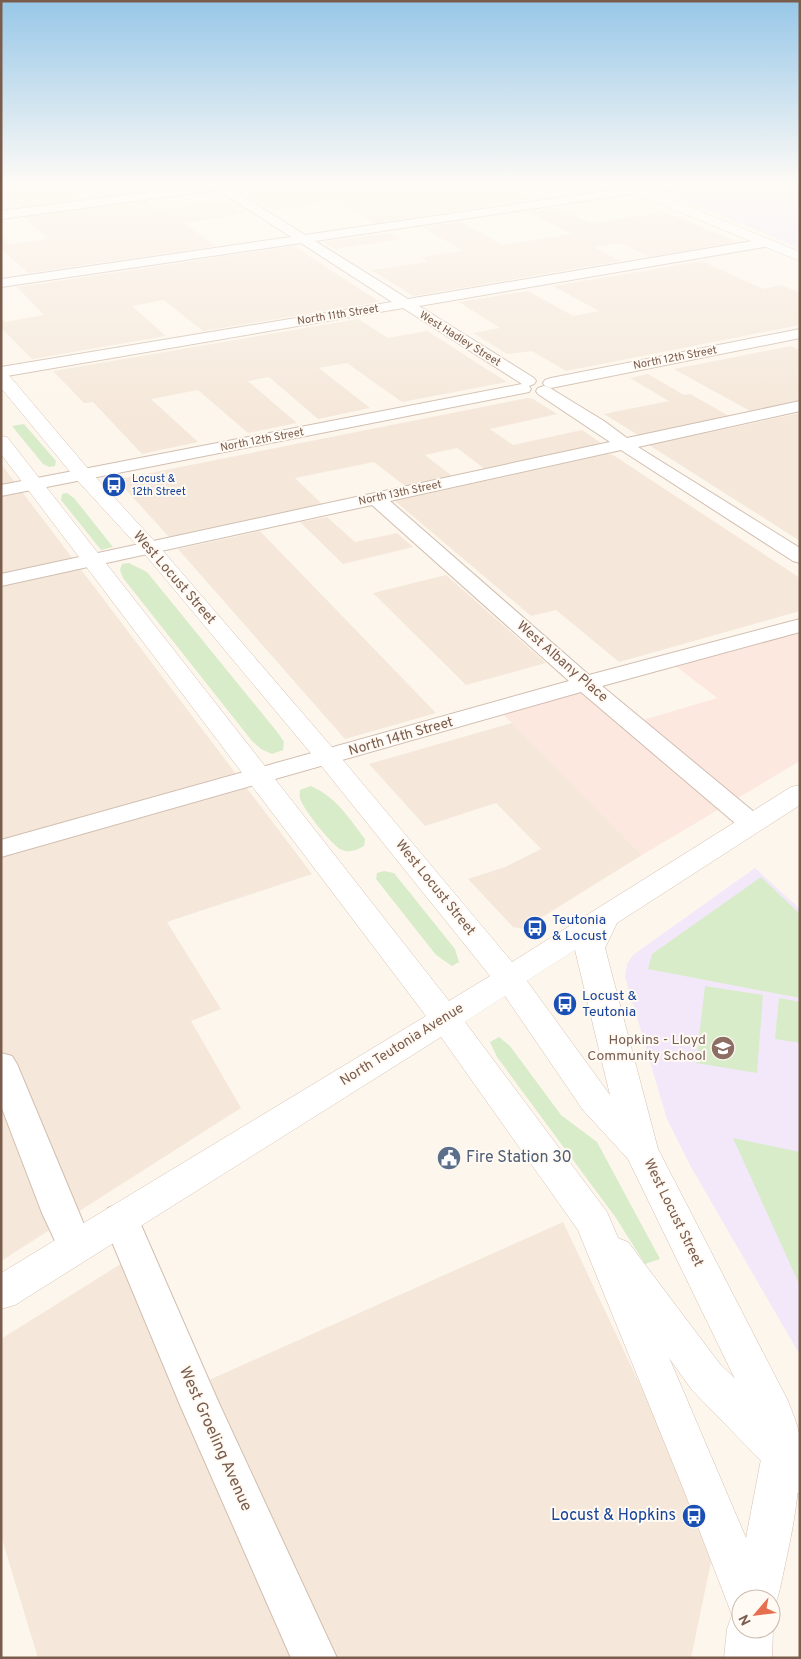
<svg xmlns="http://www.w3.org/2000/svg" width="801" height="1659" viewBox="0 0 801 1659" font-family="Overpass,sans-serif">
	<rect width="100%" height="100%" fill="#fdf6ec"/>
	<path fill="#f5e8da" d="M14 184H146L156 191 93 199 75 186 63 187 80 201 1 211V189L17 187Z
		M272 184H497L531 200 375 223 335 201 273 210 237 189Z
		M146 200 159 209 224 201 244 214 183 223 216 246 28 273 1 249V236L10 244 49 239 23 216Z
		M558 208 591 223 665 212 737 242 650 257 620 243 593 247 621 261 413 296 371 270 428 262 421 257 463 251 422 227 460 222 503 245 572 234 527 212Z
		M389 233 401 239 336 249 324 242Z
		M294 246 380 302 203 331 164 300 132 306 166 336 32 359 1 328V318L5 322 44 315 17 287Z
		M702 261 763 289 782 285 800 293V325L566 371 532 351 507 354 473 333 500 328 459 302 528 291 573 316 599 311 553 286Z
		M358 319 388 338 427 331 507 382 402 402 347 363 319 368 370 408 318 419 269 377 248 381 297 423 248 433 198 390 151 399 198 442 142 454 93 402 84 403 53 371Z
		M791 346 800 350V400L750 411 674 369Z
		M648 374 684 395 690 394 729 416 638 435 604 414 669 401 630 378Z
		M527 398 533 399 557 414 490 429 513 445 582 430 601 443 485 469 457 448 425 455 452 476 405 486 374 462 295 478 322 504 169 537 118 481 120 479Z
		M800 413V541L649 445 706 433Z
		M608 454 613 455 800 578V611L619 662 556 610 531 616 395 501Z
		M1 464 312 874 167 922 221 1009 191 1021 241 1108 1 1261Z
		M327 517 355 542 397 533 413 547 343 564 300 522Z
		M260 531 436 713 345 739 178 549Z
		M446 575 546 663 466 685 373 593Z
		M512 723 642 855 523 929 513 927 468 879 505 867 541 849 496 803 425 826 369 764Z
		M563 1222 715 1543 691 1658H38L1 1536V1339L151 1245 209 1380Z"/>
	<path fill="#fde8e0" d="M548 184H678L562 201 530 187Z
		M800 625V761L642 855 499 710 587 685 633 723 717 698 668 660Z"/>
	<path fill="#f3e8fa" d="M703 184H800V248L659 190Z
		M755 868 800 909V1355L691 1167 667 1119 625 977 627 964 633 955Z"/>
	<path fill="#d8ecc9" d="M24 424 56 461 55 466 49 467 43 464 12 426Z
		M67 493 74 498 113 547 101 550 61 500 62 494Z
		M129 563 147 572 278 733 284 742 283 750 272 754 261 749 252 741 123 578 120 570 122 564Z
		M311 786C336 797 349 818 365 839L364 846C357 850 351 853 342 850 333 847 302 808 300 798 299 796 300 793 300 790Z
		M384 871 394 873 455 949 459 962 452 966 436 955 376 879 377 873Z
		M761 877 800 914V998L648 969 652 954Z
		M705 986 763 995 757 1073 696 1063Z
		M779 998 800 1002V1043L775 1039Z
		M499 1037 510 1046 561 1115 597 1142 660 1259 645 1264 616 1218 497 1057 490 1042Z
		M733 1138 800 1152V1286Z"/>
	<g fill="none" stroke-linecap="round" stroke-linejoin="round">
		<g stroke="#d1beb0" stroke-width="2">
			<path id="minor" d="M239 184 238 187 232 189 305 235 653 184H684L678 187 315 241 408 299 764 239 770 243 764 247 419 306 534 378 536 381 534 384 529 386 531 389 529 392 1 496V485L522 384 403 308 1 377V367L392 302 301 243 1 287V279L291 237 218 190 1 219V211L210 184Z
				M800 329V338L551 388 545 386 543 383 545 380 551 378Z
				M544 386 550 388 604 421 627 438 800 401V411L638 447 800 548V563L793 561 621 450 390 501 589 675 800 619V632L602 686 760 817 764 823 760 829 751 831 742 829 581 692 1 857V840L569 681 372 505 1 586V574L610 442 538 394 536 391 538 388Z
				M1 1053 12 1056 17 1064 93 1246 88 1256 75 1261 62 1256 42 1213 1 1106Z
				M120 1204 132 1208 138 1218 218 1401 337 1658H291L180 1405 102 1218 108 1208Z"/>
		</g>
		<g stroke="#d1beb0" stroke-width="1">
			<path id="tertiary" d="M616 184H633L800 252V261L618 187Z
				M615 1237 628 1242 720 1364 800 1442V1494L785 1488 768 1468 692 1390 602 1264 596 1253 602 1242Z"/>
		</g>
		<g stroke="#d6c0b0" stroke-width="1">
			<path id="secondary" d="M1 372 7 373 90 471 157 544 337 753 512 962 791 787 800 785V805L617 923 605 948 658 1149 787 1399C792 1411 798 1425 800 1439 801 1480 795 1520 786 1560 782 1579 779 1598 771 1615V1599H741V1629H771V1623L773 1629 772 1658H724L727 1629 732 1615 683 1488 578 1230 441 1037 15 1305 1 1309V1273L426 1016 1 454V436L7 437 449 1001 490 976 319 763 143 552 76 479 1 388ZM575 950 610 1095 527 981ZM505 996 583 1110 628 1159 752 1414 762 1454 746 1538 607 1212 465 1022Z"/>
		</g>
		<use href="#minor" fill="#fff" fill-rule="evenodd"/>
		<use href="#tertiary" fill="#fff" fill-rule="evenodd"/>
		<use href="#secondary" fill="#fff" fill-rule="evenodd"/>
	</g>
	<linearGradient id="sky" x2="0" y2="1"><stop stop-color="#97c7e8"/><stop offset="0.44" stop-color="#fefbf6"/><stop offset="1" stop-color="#fefbf6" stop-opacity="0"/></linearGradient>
	<rect width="801" height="416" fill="url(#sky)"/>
	<defs>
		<g id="bus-disc" transform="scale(1.25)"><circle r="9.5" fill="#1a4fb4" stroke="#fffaf3"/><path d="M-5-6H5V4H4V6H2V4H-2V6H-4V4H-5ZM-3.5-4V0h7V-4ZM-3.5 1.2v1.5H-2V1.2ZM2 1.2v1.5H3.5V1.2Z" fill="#fff"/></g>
		<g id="school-disc" transform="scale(1.25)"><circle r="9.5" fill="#8d6e63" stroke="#fffaf3"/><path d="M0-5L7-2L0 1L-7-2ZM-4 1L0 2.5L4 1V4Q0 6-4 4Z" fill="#fff"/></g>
		<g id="civic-disc" transform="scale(1.25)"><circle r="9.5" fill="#5c6f8a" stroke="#fffaf3"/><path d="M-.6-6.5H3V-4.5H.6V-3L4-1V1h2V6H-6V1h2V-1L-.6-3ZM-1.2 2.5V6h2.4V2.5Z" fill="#fff"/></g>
	</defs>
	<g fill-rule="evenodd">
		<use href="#bus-disc" x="114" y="485"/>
		<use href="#bus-disc" x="535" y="928"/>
		<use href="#bus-disc" x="565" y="1004"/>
		<use href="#school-disc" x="723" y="1048"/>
		<use href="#civic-disc" x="449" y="1158"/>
		<use href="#bus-disc" x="694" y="1516"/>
	</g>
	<g text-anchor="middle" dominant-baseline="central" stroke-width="4" stroke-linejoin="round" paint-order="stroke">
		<g font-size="11" fill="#7a5c4d" stroke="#fffaf3">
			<text transform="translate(338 315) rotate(-9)">North 11th Street</text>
			<text transform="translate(460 339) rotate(32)">West Hadley Street</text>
			<text transform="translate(675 358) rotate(-11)">North 12th Street</text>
			<text transform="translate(262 440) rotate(-11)">North 12th Street</text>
			<text transform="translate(400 493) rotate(-12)">North 13th Street</text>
		</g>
		<g font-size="11" fill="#164399" stroke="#fffaf3" text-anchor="start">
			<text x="132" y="479">Locust &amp;<tspan x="132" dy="13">12th Street</tspan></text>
		</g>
		<g font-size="14" fill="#7a5c4d" stroke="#fffaf3">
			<text transform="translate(174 578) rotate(49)">West Locust Street</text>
			<text transform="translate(562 662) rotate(41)">West Albany Place</text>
			<text transform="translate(401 737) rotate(-16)">North 14th Street</text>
			<text transform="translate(435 888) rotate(51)">West Locust Street</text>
			<text transform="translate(402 1045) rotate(-32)">North Teutonia Avenue</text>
			<text transform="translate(673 1213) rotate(64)">West Locust Street</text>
		</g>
		<g font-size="14" fill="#164399" stroke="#fffaf3" text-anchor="start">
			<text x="552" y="920">Teutonia<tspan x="552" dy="16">&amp; Locust</tspan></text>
			<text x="582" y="996">Locust &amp;<tspan x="582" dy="16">Teutonia</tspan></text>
		</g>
		<g font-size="14" fill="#785e54" stroke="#fffaf3" text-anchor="end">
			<text x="706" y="1040">Hopkins - Lloyd<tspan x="706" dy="16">Community School</tspan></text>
		</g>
		<g font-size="16" fill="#4e5e75" stroke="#fffaf3" text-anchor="start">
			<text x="466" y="1158">Fire Station 30</text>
		</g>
		<g font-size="16" fill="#7a5c4d" stroke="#fffaf3">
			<text transform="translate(215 1439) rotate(66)">West Groeling Avenue</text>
		</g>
		<g font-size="16" fill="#164399" stroke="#fffaf3" text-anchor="end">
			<text x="676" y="1516">Locust &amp; Hopkins</text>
		</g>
	</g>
	<rect width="801" height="1659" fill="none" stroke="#7a5c4d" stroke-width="5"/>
	<g transform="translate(756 1614) rotate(242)"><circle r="24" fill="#fffaf3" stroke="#cabbb1"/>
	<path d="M0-4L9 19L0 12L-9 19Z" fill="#e76f51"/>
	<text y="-8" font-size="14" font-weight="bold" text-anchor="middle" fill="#7a5c4d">N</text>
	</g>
</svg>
